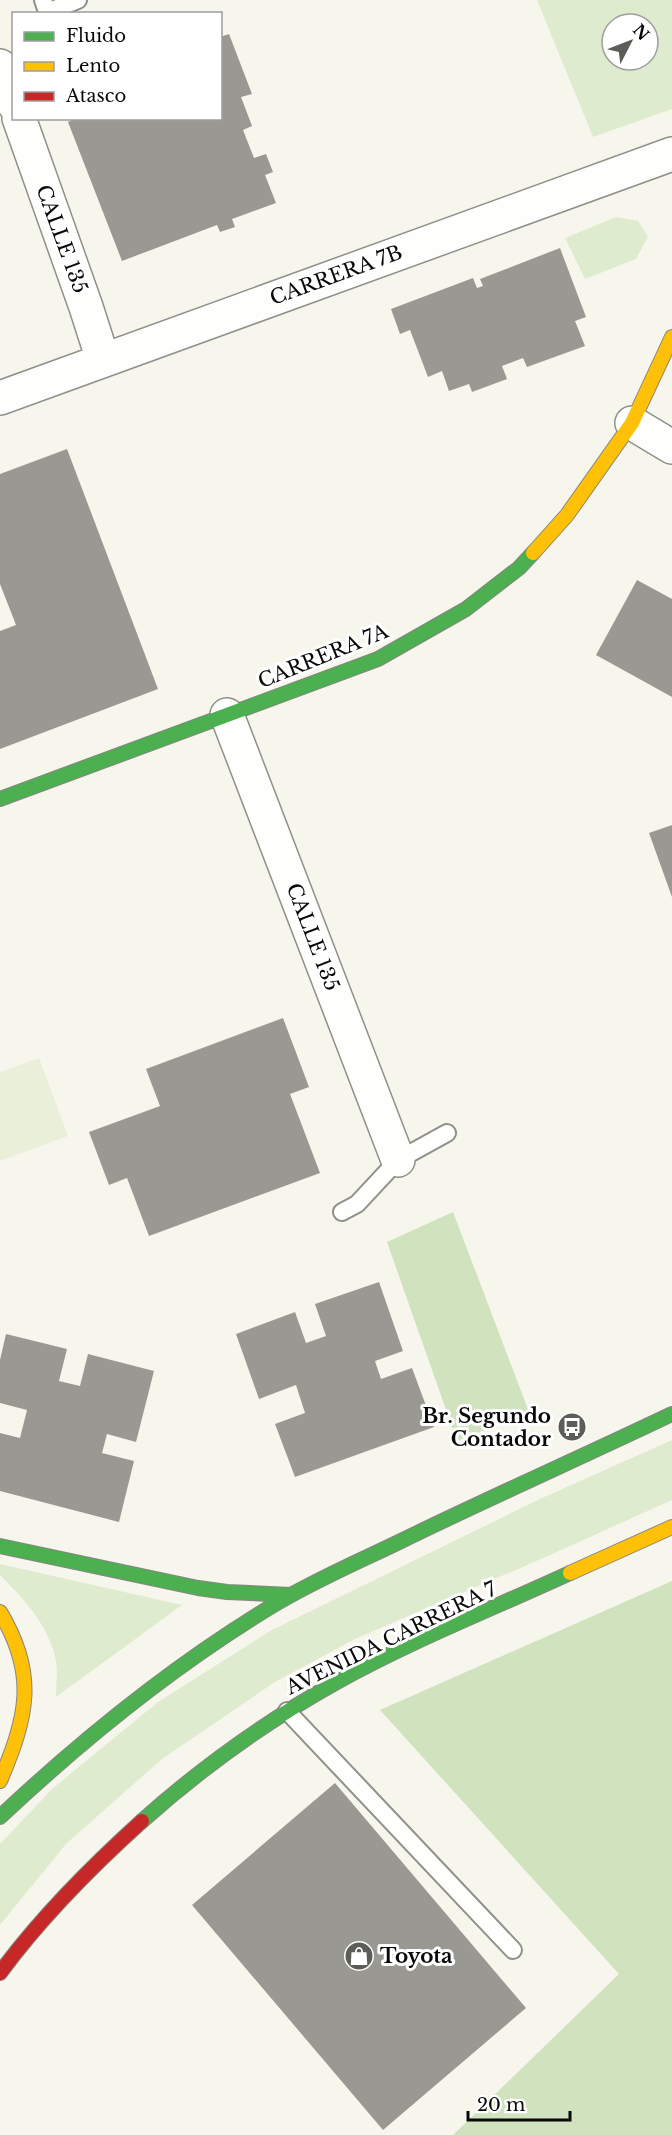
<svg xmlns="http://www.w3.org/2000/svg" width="672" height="2135" viewBox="0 0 672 2135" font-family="'Libre Baskerville',serif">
	<rect width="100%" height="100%" fill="#f7f6ec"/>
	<path fill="#dfebcf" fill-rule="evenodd" d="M537 0H672V109L593 137ZM612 24H648V60H612Z
		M616 217 638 221 648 237 636 259 585 279 565 238Z
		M672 1440V1500L548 1556 355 1639 275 1682 162 1759 66 1844 0 1925V1844L53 1788 158 1702 272 1630 542 1498Z
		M0 1564 182 1605 56 1697C56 1688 57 1678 57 1669 54 1631 25 1600 0 1575Z"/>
	<path fill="#d0e2be" d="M453 1212 529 1412 457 1441 387 1242Z
		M672 1581V2135H453L619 1974 380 1710Z"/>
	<path fill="#e9efd8" d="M39 1058 68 1136 0 1161V1072Z"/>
	<path fill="#9a9893" d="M229 34 252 94 241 97 252 126 243 130 254 158 266 154 273 172 265 175 276 203 232 219 235 227 220 232 217 225 122 261 68 122 77 118H220V37Z
		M560 248 586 317 575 321 585 346 527 367 523 358 502 366 507 379 472 392 469 384 449 391 442 371 428 377 410 330 400 334 391 309 473 278 477 288 483 286 480 279Z
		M67 449 158 689 0 749V631L16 625 0 584V474Z
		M637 580 672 599V697L596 655Z
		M672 825V897L649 833Z
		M283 1018 309 1087 290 1094 320 1173 149 1236 127 1178 109 1185 89 1132 160 1106 146 1069Z
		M379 1282 403 1351 375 1361 381 1379 412 1368 434 1427 295 1477 275 1424 305 1413 296 1385 259 1399 236 1334 295 1312 306 1343 326 1336 315 1304Z
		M6 1334 67 1349 59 1381 80 1386 88 1354 154 1371 136 1442 107 1434 102 1453 134 1461 119 1522 0 1491V1433L20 1438 27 1410 0 1403V1360Z
		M335 1783 526 2008 383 2130 192 1905Z"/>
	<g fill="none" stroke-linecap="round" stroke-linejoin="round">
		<g stroke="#90908b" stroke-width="20">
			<path id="lane" d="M43 0 47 12 78 0
				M342 1212 357 1204 398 1160 447 1133
				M287 1711 513 1950"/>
		</g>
		<g stroke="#90908b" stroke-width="36">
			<path id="street" d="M0 66 14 104
				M19 118 86 307 103 360
				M0 398 672 154
				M632 423 672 447
				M227 715 398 1160"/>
		</g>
		<g stroke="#878682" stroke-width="16">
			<path id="fast" d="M0 799 378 659 466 609 519 568 533 553
				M0 1546 198 1588 227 1592 291 1595
				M0 1817C84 1738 173 1666 272 1606 313 1581 358 1562 401 1541 491 1497 582 1457 672 1414
				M142 1821C199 1770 267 1721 335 1683 410 1641 492 1609 570 1573"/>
		</g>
		<g stroke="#878682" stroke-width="16">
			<path id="slow" d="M533 553 567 515 632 423 672 337
				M570 1573 672 1527
				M0 1612C38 1675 27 1717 0 1781"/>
		</g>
		<g stroke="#878682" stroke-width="16">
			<path id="jam" d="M0 1973C41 1917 90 1868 142 1821"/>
		</g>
		<use href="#lane" stroke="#fefefc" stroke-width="16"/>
		<use href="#street" stroke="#fefefc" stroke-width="33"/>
		<use href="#fast" stroke="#4caf50" stroke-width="14"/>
		<use href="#slow" stroke="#ffc107" stroke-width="14"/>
		<use href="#jam" stroke="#c62828" stroke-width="14"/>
	</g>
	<defs>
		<g id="bus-disc" transform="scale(1.5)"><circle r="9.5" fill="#5c5c58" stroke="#fff"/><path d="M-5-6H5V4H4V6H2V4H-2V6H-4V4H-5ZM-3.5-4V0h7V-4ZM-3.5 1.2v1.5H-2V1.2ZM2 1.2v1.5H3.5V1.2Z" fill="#fff"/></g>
		<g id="shop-disc" transform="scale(1.5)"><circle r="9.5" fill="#5c5c58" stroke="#fff"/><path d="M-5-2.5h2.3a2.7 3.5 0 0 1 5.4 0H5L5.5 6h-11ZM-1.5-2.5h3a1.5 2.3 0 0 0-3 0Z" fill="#fff"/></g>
	</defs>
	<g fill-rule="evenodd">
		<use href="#bus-disc" x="572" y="1427"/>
		<use href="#shop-disc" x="359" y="1956"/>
	</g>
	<g text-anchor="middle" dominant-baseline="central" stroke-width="6" stroke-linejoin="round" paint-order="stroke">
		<g font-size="20" fill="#090909" stroke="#fff">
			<text transform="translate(62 239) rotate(70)">CALLE 135</text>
			<text transform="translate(336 275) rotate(-20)">CARRERA 7B</text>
			<text transform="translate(323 656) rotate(-22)">CARRERA 7A</text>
			<text transform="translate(313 937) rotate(69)">CALLE 135</text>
			<text transform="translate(391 1638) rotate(-26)">AVENIDA CARRERA 7</text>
		</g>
		<g font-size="20" font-weight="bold" fill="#090909" stroke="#fff" text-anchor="end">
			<text x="551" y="1416">Br. Segundo<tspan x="551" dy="23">Contador</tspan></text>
			<text x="380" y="1956" text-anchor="start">Toyota</text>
		</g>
	</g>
	<rect x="12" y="12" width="210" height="108" fill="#ffffff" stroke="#9d9d9d" stroke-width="1.5"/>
	<rect x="24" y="32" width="30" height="9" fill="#4caf50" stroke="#9d9d9d" stroke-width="1.5"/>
	<text x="66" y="42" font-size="18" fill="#090909">Fluido</text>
	<rect x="24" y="62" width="30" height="9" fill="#ffc107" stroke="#9d9d9d" stroke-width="1.5"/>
	<text x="66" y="72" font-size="18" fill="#090909">Lento</text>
	<rect x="24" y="92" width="30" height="9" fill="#c62828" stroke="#9d9d9d" stroke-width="1.5"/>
	<text x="66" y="102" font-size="18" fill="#090909">Atasco</text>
	<g transform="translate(630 42) rotate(48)"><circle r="28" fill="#ffffff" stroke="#9d9d9d" stroke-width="1.5"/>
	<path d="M0-4.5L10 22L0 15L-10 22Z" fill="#5c5c58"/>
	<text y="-9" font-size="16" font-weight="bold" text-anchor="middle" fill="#090909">N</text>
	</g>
	<path d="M468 2111v9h102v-9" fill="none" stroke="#090909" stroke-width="3"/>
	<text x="477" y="2111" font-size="18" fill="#090909" stroke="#ffffff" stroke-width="4.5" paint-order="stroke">20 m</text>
</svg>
